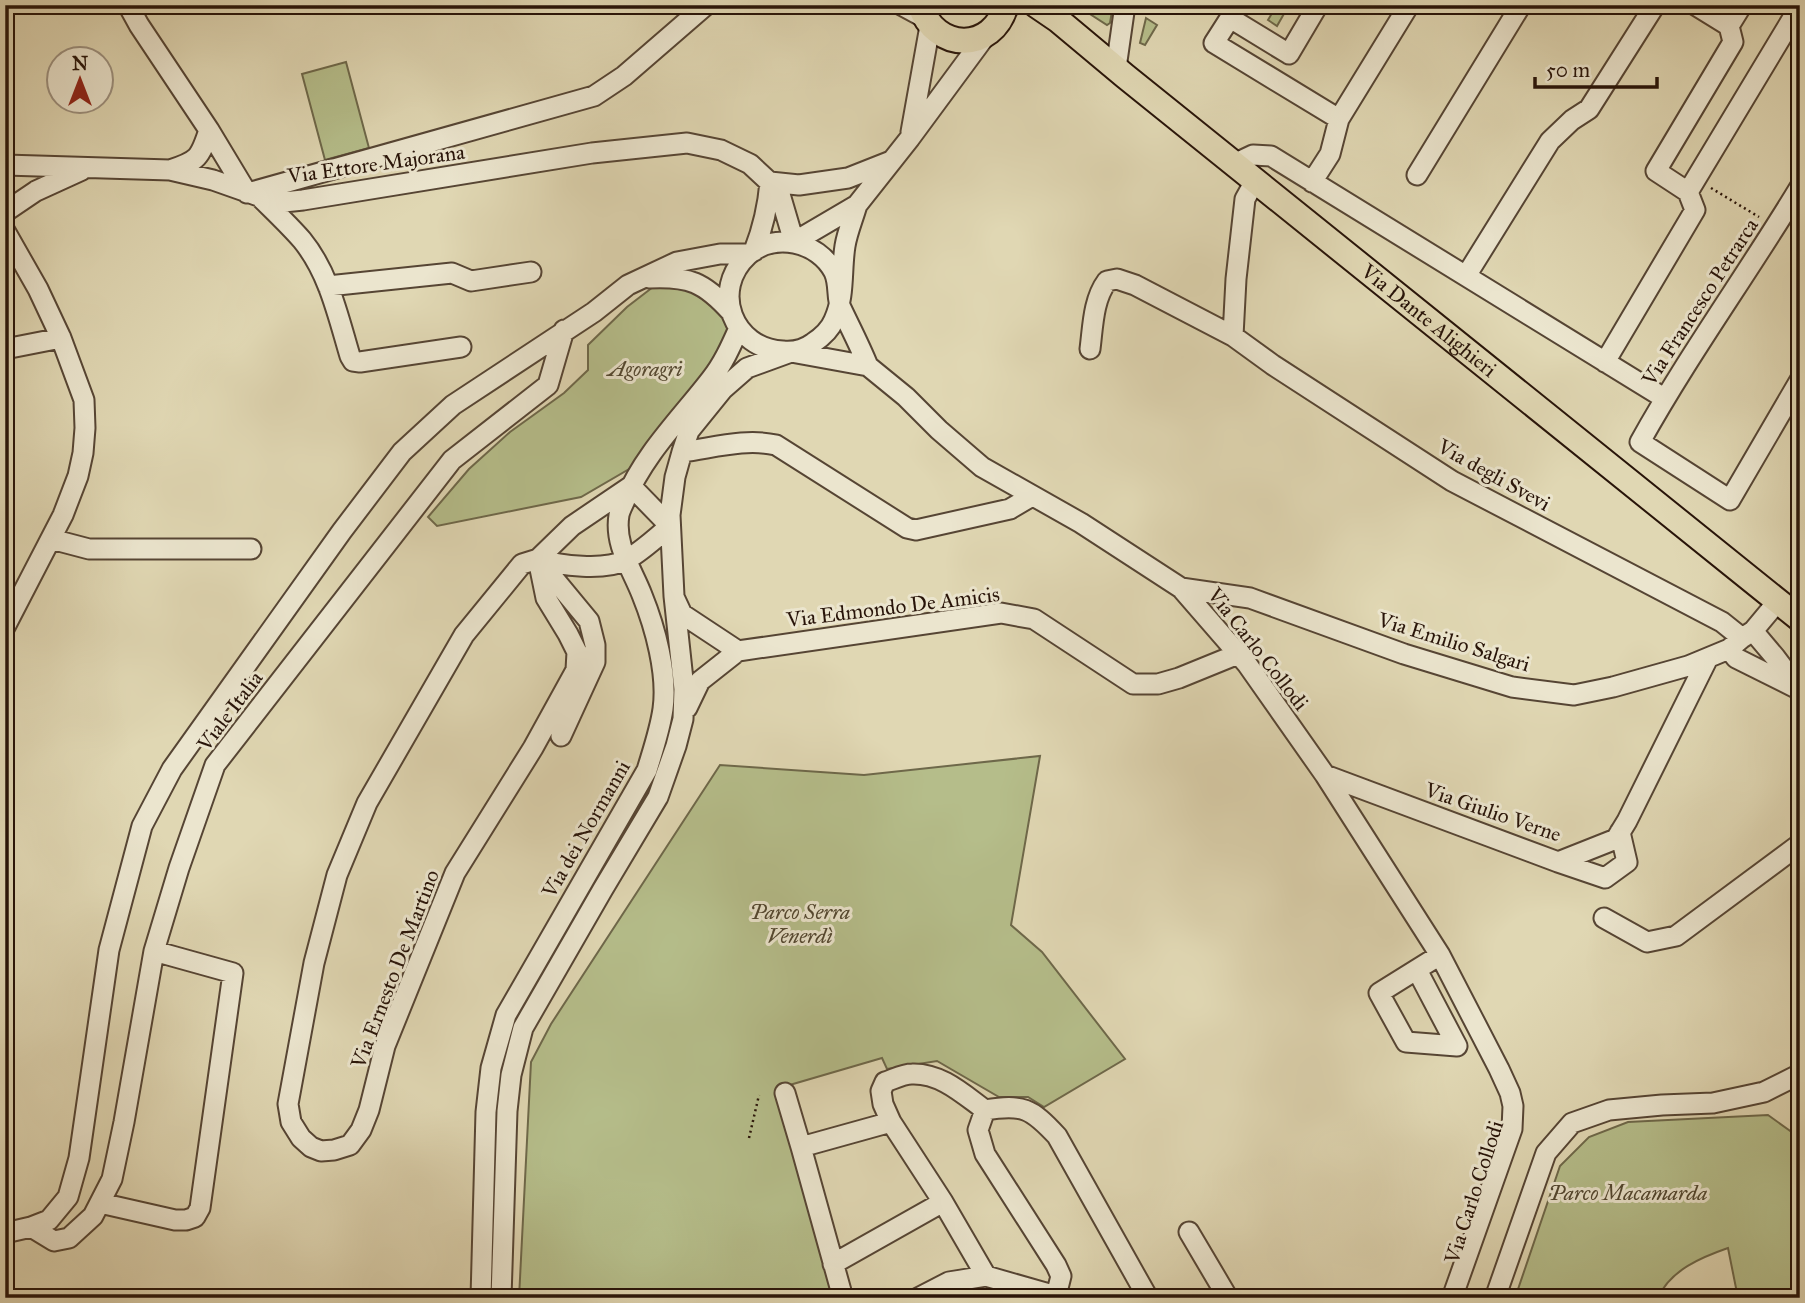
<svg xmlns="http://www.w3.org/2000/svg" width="1805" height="1303" viewBox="0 0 1805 1303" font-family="'IM FELL Great Primer',serif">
	<rect width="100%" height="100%" fill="#e0d7b3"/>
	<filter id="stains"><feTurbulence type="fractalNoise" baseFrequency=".00286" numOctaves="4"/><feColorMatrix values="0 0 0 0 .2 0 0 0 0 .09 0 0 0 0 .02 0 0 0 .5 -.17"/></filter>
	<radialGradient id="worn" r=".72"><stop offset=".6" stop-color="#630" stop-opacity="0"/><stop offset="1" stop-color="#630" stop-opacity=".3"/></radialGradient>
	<path fill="#b5bd8a" stroke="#6e684a" stroke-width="2" d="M1076 5H1113L1110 23 1107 25Z
		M1277 5H1289L1277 26 1268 20Z
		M1146 18 1157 25 1145 45 1140 43Z
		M346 62 369 148 325 160 302 74Z
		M666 277 692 281 739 328 648 458 581 497 437 526 428 517 469 469 510 432 564 393 588 370V345L627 307Z
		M1040 756 1011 925 1042 952 1125 1059 1044 1107 1028 1097H999L937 1061 887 1069 882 1058 776 1089 837 1298H519L531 1062 551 1024 720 765 864 775Z
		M1768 1115 1800 1138V1298H1738L1728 1248C1702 1257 1670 1270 1658 1298H1515L1560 1166 1589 1137 1628 1122Z"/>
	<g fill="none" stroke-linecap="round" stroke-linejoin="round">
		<g stroke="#564534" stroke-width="23">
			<path id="minor" d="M128 5 139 25 209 130 247 193
				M901 5 925 18
				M1318 5 1289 54 1230 18 1214 43 1339 119
				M1695 5 1729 26 1742 5
				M1116 68 1125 5
				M911 132 930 26
				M1234 164 1253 155 1271 156 1664 398
				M5 165 170 170 213 180 270 200 284 202 303 200 592 153 687 143 721 150 750 164 779 191 794 242 857 205 910 138 986 35
				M170 170C198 161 200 158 209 130
				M1417 175 1521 5
				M1255 181 1245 199 1236 279 1233 336 1273 365 1452 481 1722 622 1742 638
				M770 182 799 185 848 178 891 161
				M1312 182 1330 154 1339 119 1409 5
				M1800 187C1748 273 1689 354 1640 442L1730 500 1800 380
				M1688 192 1656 171 1733 42 1729 26
				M248 193 594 96 624 76 706 5
				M260 197C274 211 289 225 302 240 329 273 338 316 350 356L353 361 360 362 461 347
				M857 205C853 219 847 233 845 246 841 271 845 296 834 320 830 330 822 337 813 343 805 349 794 352 783 351 733 349 710 290 748 255 774 232 818 241 834 272 840 285 836 298 841 308 850 327 860 346 868 366
				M5 212 36 191 82 170
				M5 231 38 289 61 338 84 400 85 428 83 453 78 476 63 515 5 627
				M754 251C763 228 768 206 770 182
				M1466 276 1550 141 1572 120 1589 109 1655 5
				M649 278C689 276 704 282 731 312
				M328 286 452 273 471 281 531 272
				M5 349 61 338
				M1090 349C1093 326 1093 300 1107 281L1117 279 1135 285 1233 336
				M1605 362 1695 210 1688 192 1800 6
				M682 452C713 448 745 438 776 445L907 528 916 530 1010 509 1032 496
				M631 486 670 526
				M51 539 89 549H251
				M538 559 546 598 568 634 577 652 576 670 533 748 455 873 385 1046 369 1110 361 1130 350 1145 334 1150 321 1151 311 1147 301 1138 291 1122 288 1104 314 963 337 875 367 803 464 635 522 564 538 559 572 526 631 486
				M538 559C560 566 605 571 626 560 641 552 657 537 670 526
				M541 563 589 621 595 645V662L561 736
				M1181 588 1250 598 1404 654 1512 687 1574 695 1613 687 1688 666 1729 649 1742 638 1753 631 1778 601
				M675 599 682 614 738 651 700 681 687 708
				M1753 631 1775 657 1799 689
				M1729 649 1736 658 1800 690
				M738 651 1001 613 1034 619 1133 684H1158L1179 678 1238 654
				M1325 775 1558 862 1616 839 1627 821 1707 660
				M1558 862 1605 878 1627 862 1620 832
				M1604 918 1647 942 1676 936 1800 844
				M1417 970 1457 1046 1406 1042 1379 993 1440 955
				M785 1093 801 1147
				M985 1110C963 1094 941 1073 912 1074 903 1074 894 1079 885 1082L881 1091 883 1104 891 1122 943 1202 986 1276
				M985 1110C1023 1104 1031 1108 1057 1136L1148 1298
				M985 1110 978 1130 985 1154 1056 1265 1061 1276 1056 1296
				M100 1203 175 1220H186L195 1217 200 1208 233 973 154 951
				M31 1227 54 1241 69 1238 93 1216 112 1179 124 1122 154 951 179 868 215 765 452 460 548 385 564 330
				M1189 1232 1228 1298
				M5 1233 31 1227 49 1220 68 1197 79 1158 109 950 142 826 172 769 342 531 402 452 453 405 594 312 628 285 677 262 720 254H749
				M833 1264 943 1202
				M481 1298 486 1112 491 1068 506 1015 647 770C653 750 660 730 663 709 668 674 655 627 642 595 632 569 614 545 619 515 620 510 623 505 625 500 644 454 681 418 711 379 723 364 731 346 739 328
				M501 1298 507 1111 511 1075 523 1028 603 889 658 797 676 746 683 719 684 689 674 596 670 515 675 477 682 452 689 431 723 389 747 368 791 352 868 366 906 397 939 430 982 467 1081 523 1181 588 1247 664 1325 775 1440 955 1499 1069 1510 1093 1513 1106 1512 1129 1452 1298
				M843 1298 801 1147 891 1122
				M918 1298 949 1282 986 1276 1063 1298
				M1495 1298 1546 1153 1572 1123 1609 1110 1662 1105 1713 1103 1764 1092 1800 1074"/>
		</g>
		<g stroke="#281409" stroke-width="28">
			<g id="major">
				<path d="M920 5C935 52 993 53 1006 5"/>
				<path id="s1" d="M1036 5 1058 20 1125 76 1800 619"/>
			</g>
		</g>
		<path stroke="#281409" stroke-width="2.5" stroke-dasharray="2 3.5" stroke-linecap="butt" d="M1711 188 1759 217
			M749 1138 759 1095"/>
		<use href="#minor" stroke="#ebe5ce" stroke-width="19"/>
		<use href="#major" stroke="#e0d7b3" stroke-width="24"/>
	</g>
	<g text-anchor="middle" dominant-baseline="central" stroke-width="6" stroke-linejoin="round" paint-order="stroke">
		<g font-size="21" fill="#281409" stroke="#ebe5ce">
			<text transform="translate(376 164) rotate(-8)">Via Ettore Majorana</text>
			<text transform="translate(1700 302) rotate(-57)">Via Francesco Petrarca</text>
			<text stroke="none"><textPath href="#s1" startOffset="504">Via Dante Alighieri</textPath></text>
			<text transform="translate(1494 475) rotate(29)">Via degli Svevi</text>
			<text transform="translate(893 607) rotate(-7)">Via Edmondo De Amicis</text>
			<text transform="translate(1454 642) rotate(17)">Via Emilio Salgari</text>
			<text transform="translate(1258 649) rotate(52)">Via Carlo Collodi</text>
			<text transform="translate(230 711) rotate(-53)">Viale Italia</text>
			<text transform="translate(1493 812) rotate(19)">Via Giulio Verne</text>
			<text transform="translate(586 829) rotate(-60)">Via dei Normanni</text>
			<text transform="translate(395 969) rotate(-69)">Via Ernesto De Martino</text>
			<text transform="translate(1474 1192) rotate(-72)">Via Carlo Collodi</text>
		</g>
		<g font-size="21" font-style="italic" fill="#524730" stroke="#ebe5ce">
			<text x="645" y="369">Agoragri</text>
			<text x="800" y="912">Parco Serra<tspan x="800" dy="24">Venerdì</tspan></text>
			<text x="1628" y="1193">Parco Macamarda</text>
		</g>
	</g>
	<rect width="1805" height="1303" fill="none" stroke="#e0d7b3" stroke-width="28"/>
	<rect x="7" y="7" width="1791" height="1289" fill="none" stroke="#281409" stroke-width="3.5"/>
	<rect x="14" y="14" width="1777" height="1275" fill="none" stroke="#281409" stroke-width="2"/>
	<g transform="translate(80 80)"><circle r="33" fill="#ebe5ce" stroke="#9d917f" stroke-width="2"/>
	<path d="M0-5L12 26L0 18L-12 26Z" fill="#8f2418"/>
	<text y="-10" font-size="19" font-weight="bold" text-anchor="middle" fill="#281409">N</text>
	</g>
	<path d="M1535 77v10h122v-10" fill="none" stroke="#281409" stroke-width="3.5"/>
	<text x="1546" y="77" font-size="21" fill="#281409" stroke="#ebe5ce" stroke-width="5" paint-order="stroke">50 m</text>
	<rect width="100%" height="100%" filter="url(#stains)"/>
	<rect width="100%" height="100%" fill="url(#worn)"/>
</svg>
